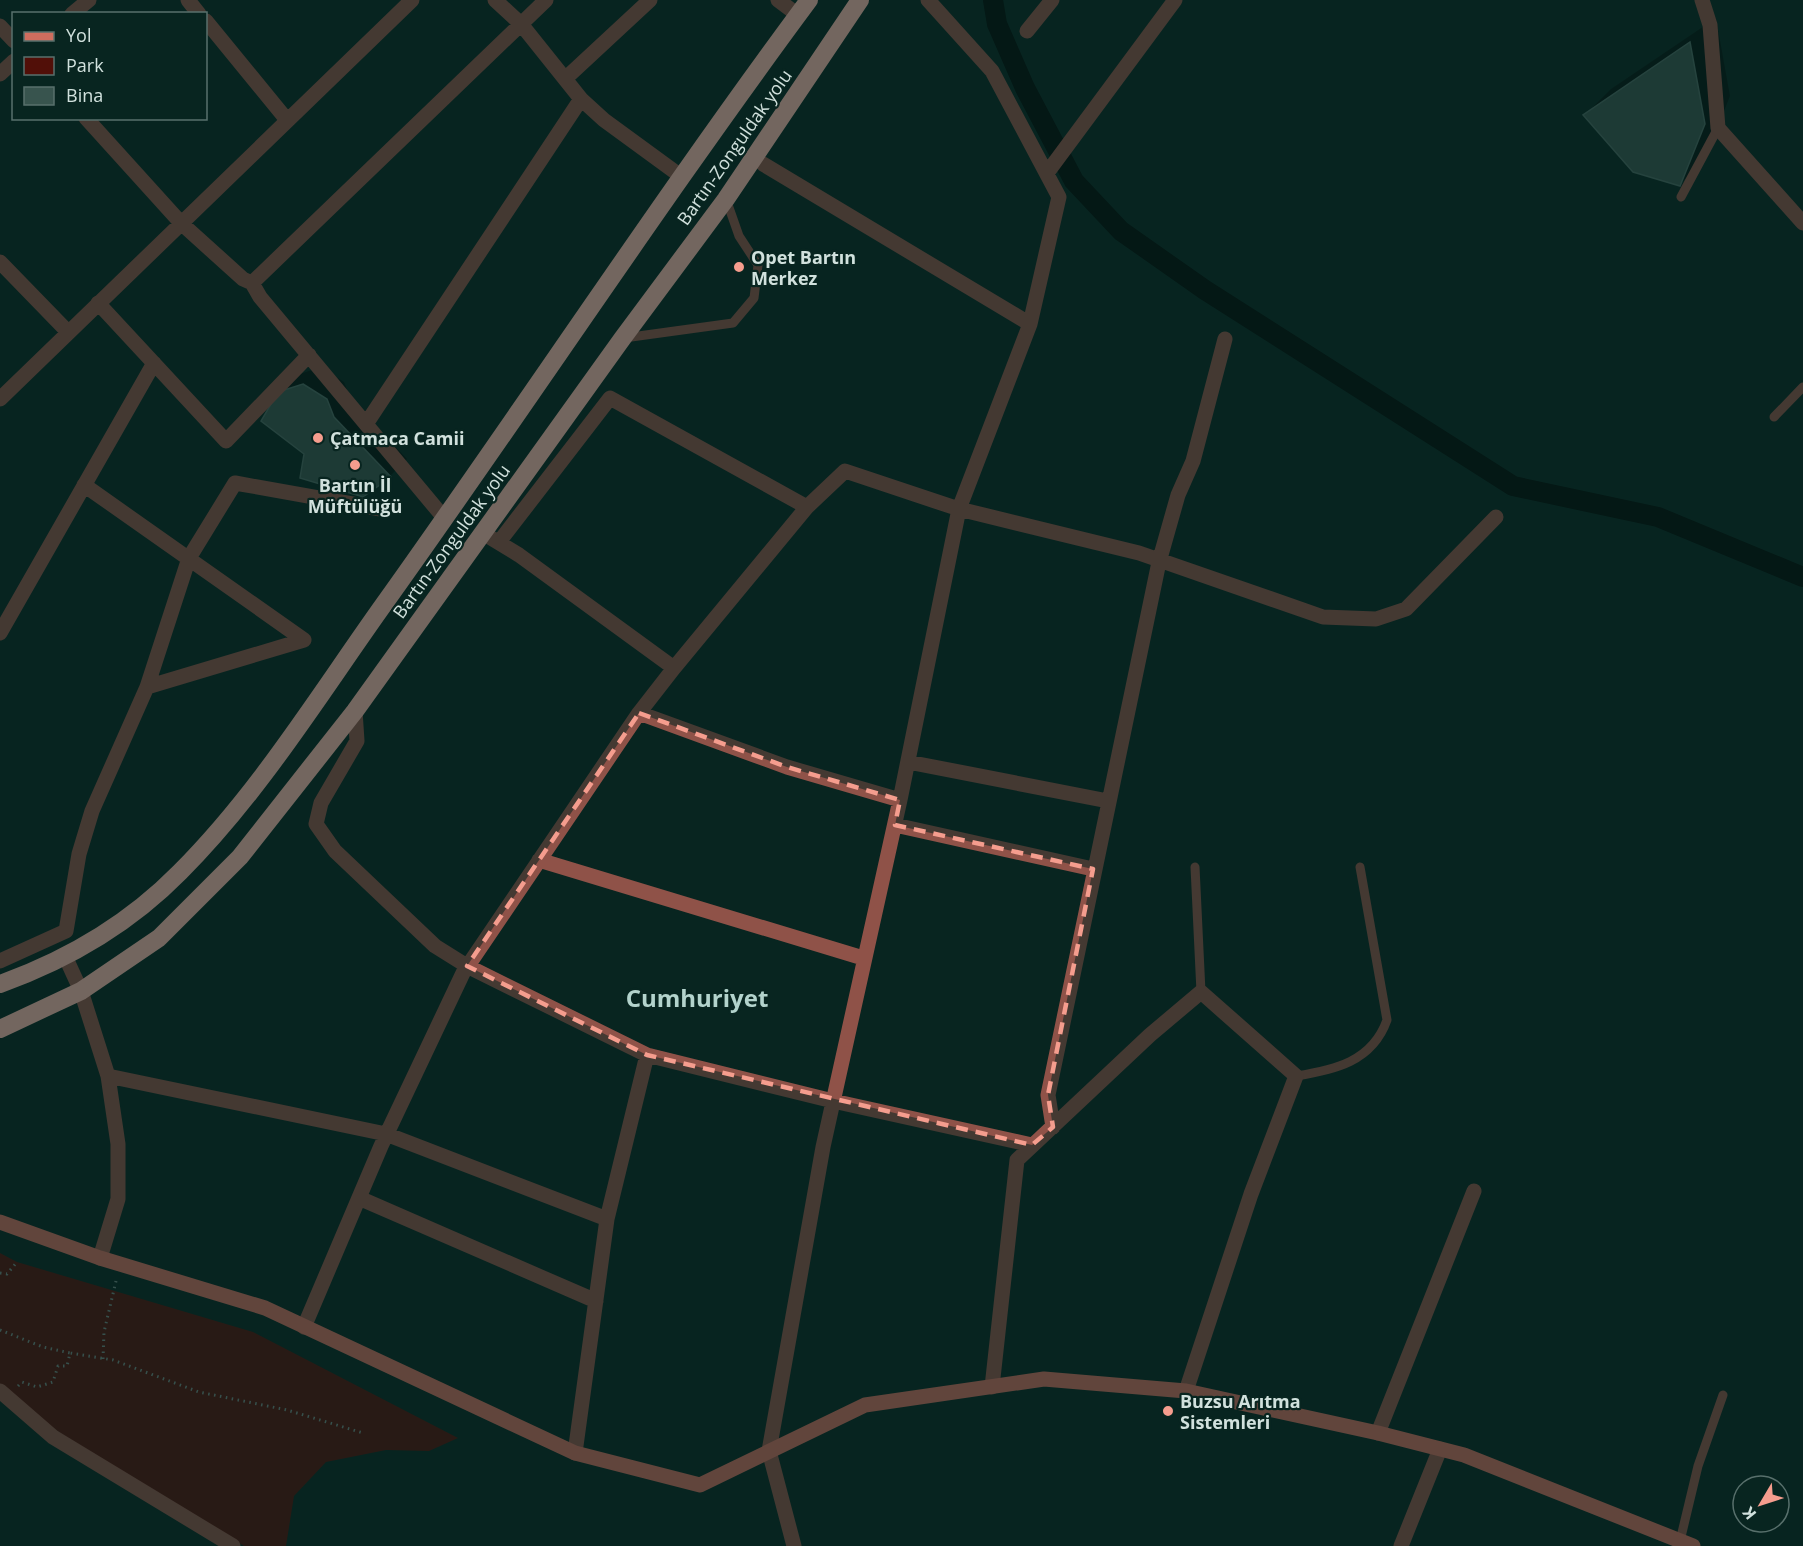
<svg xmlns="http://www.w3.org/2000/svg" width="1803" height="1546" viewBox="0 0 1803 1546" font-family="'Open Sans',sans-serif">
	<rect width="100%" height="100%" fill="#082520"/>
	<path fill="#510f08" d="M0 1253 17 1262 253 1332 458 1438 429 1451 386 1450 326 1462 294 1496 286 1546H244L60 1433 0 1387Z"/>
	<path fill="#0007" d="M1716 18 1730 96 1705 159 1679 185 1585 115 1611 89Z
		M321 367 344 382 351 399 407 459 390 476 306 454 279 393 297 375Z"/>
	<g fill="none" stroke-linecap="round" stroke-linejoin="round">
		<path stroke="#000907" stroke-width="20" d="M993 0 997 24 1025 88 1074 181 1121 231 1205 290 1513 486 1658 517 1803 577"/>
	</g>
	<path fill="#38544e" stroke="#4b6862" stroke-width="1.5" d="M1690 42 1705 124 1680 186 1633 172 1583 115Z
		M303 384 327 399 334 417 391 477 363 497 300 478 304 454 261 421 278 392Z"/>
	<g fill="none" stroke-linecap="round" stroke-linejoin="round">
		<path stroke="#708682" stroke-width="3" stroke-dasharray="1.5 4.5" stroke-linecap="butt" d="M0 1273 7 1274 17 1262
			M0 1330 43 1347 70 1353
			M103 1359 104 1332 116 1281
			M18 1386 22 1382 37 1387 53 1382 58 1366H67L70 1353 113 1360 199 1392 287 1410 363 1433"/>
		<path stroke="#8f5248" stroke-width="9" d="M1681 197 1718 128
			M624 338 733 323 754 298 758 265 739 236 726 199
			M1774 417 1803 387
			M1195 867 1201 992
			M1296 1076C1334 1070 1372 1062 1387 1020L1360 867
			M1680 1541 1698 1466 1723 1395"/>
		<path stroke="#8f5248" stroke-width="15" d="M188 0 199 14
			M495 0 521 24 581 99 604 120 682 177
			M778 0 798 15
			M1702 0 1710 25 1718 128 1803 223
			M72 14 89 0
			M206 21 287 120
			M0 26 14 41
			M1027 31 1052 0
			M0 74 14 61
			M566 78 650 0
			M86 118 181 223 243 279 252 283 260 297 445 519
			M763 164 1030 324
			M1047 173 1175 0
			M0 262 68 332
			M252 283 546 0
			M98 303 226 441 309 355
			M0 399 412 0
			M366 424 581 99
			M84 485 304 640
			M483 533 519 555 674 668 639 713 787 767 900 800
			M499 542 610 398 807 507
			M0 633 154 363
			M674 668 807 507 845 471 959 509 1139 553 1323 617 1376 619 1406 609 1496 517
			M147 687 304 640
			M355 711 357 741 321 803 316 824 335 851 435 946 467 966 647 1055 607 1219
			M908 762 1108 801
			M895 825 1093 869
			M539 860 863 958
			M65 956 81 991 108 1076 118 1144V1199L100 1258
			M0 961 66 931 79 854 92 811 147 687 189 558 235 483 386 510
			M647 1055 833 1101 1032 1145
			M108 1076 386 1134 607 1219 575 1453
			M1053 1127 1048 1095 1159 562 1178 495 1193 461 1225 339
			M359 1198 596 1301
			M304 1327 381 1146 463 973 639 713
			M992 1387 1017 1160 1150 1035 1201 992 1296 1076 1251 1194 1186 1391
			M0 1391 53 1437 233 1546
			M1378 1433 1474 1191
			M794 1546 769 1451 823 1147 900 800 959 509 1030 324 1059 197 992 71 928 0
			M1401 1546 1440 1449"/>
		<path stroke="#cf6d5e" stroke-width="15" d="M0 1222 100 1258 265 1308 575 1453 700 1485 865 1405 1044 1379 1186 1391 1378 1433 1464 1455 1693 1546"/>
		<path stroke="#f5b7ac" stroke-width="18" d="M0 984C67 960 130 923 180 872 259 793 319 695 384 604 527 404 662 198 809 0
			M0 1029 81 991 159 938 240 857 355 711 622 339 726 199 860 0"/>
	</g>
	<path d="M0 0H1803V1546H0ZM639 713 787 767 900 800 895 825 1093 869 1048 1095 1053 1127 1032 1145 647 1055 467 966Z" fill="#082520" fill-opacity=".55" fill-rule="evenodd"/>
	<path fill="none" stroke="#f59d8e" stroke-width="4.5" stroke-dasharray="12 8" stroke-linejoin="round" d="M639 713 787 767 900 800 895 825 1093 869 1048 1095 1053 1127 1032 1145 647 1055 467 966Z"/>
	<g fill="#f59d8e" stroke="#082520" stroke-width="2">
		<circle cx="739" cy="267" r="6"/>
		<circle cx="318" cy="438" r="6"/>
		<circle cx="355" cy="465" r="6"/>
		<circle cx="1168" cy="1411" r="6"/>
	</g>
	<g text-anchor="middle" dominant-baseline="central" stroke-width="4.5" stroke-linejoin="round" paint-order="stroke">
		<g font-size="18" fill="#d1e1dd" stroke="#082520">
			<text transform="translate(734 147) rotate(-55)">Bartın-Zonguldak yolu</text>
			<text transform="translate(451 541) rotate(-54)">Bartın-Zonguldak yolu</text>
		</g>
		<g font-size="18" font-weight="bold" fill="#d1e1dd" stroke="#082520" text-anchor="start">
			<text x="751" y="257">Opet Bartın<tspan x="751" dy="21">Merkez</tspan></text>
			<text x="330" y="438">Çatmaca Camii</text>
			<text x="355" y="485" text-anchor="middle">Bartın İl<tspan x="355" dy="21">Müftülüğü</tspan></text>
			<text x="1180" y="1401">Buzsu Arıtma<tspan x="1180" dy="21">Sistemleri</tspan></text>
		</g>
		<g font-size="24" font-weight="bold" fill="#b3d3cc" stroke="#082520">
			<text x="697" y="997">Cumhuriyet</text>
		</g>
	</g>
	<rect x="12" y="12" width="195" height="108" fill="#082520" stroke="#58706c" stroke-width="1.5"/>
	<rect x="24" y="32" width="30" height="9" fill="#cf6d5e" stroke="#58706c" stroke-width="1.5"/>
	<text x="66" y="42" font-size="18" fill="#d1e1dd">Yol</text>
	<rect x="24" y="57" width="30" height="18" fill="#510f08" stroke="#58706c" stroke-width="1.5"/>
	<text x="66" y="72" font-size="18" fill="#d1e1dd">Park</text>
	<rect x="24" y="87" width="30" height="18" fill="#38544e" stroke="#58706c" stroke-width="1.5"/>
	<text x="66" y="102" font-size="18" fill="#d1e1dd">Bina</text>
	<g transform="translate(1761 1504) rotate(231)"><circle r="28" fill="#082520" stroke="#58706c" stroke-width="1.5"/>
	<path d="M0-4.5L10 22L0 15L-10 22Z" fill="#f59d8e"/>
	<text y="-9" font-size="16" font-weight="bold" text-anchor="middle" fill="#d1e1dd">K</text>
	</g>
</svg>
